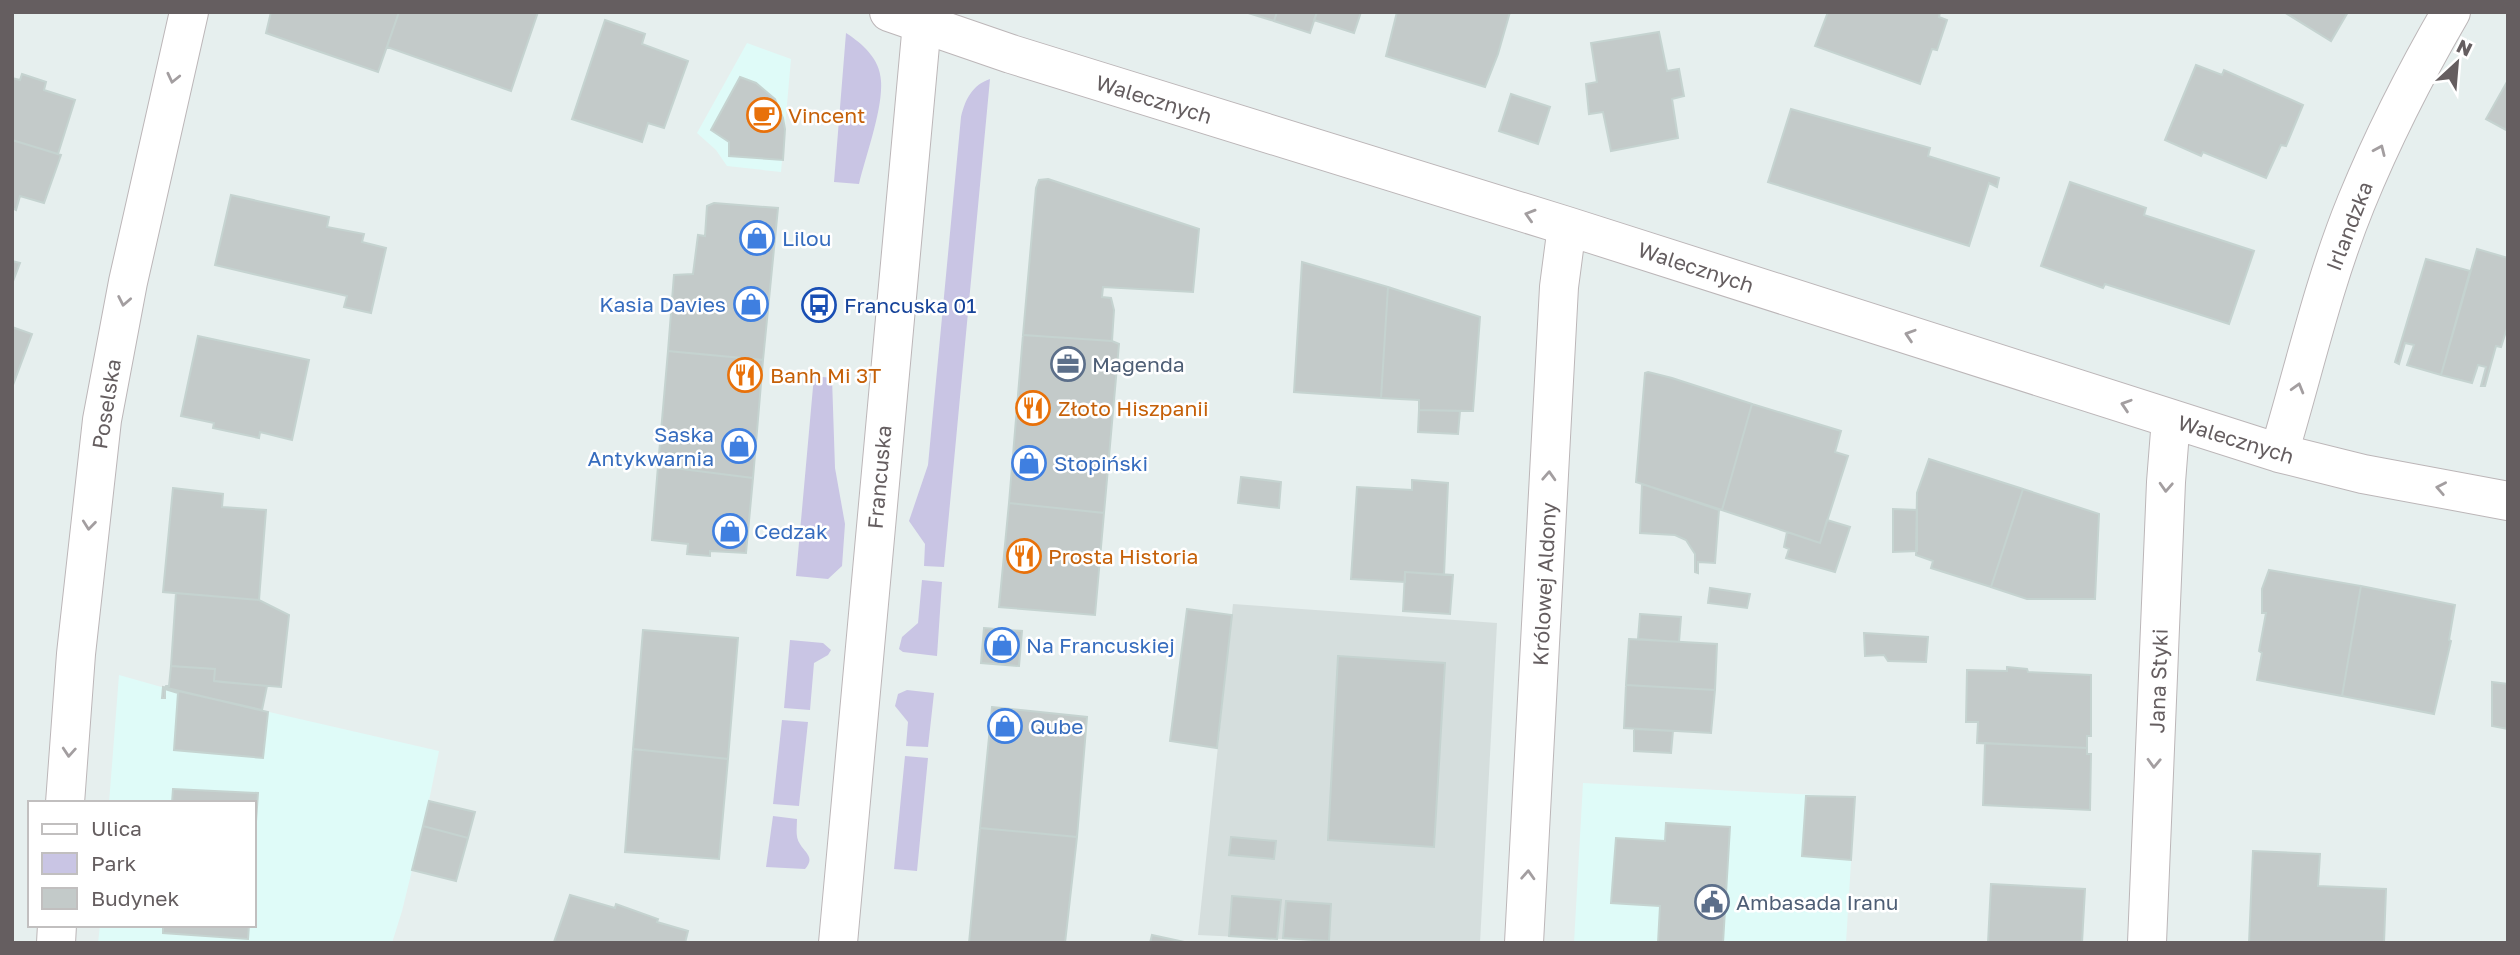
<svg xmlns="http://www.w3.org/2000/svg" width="2520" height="955" viewBox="0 0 2520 955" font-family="'Golos Text',sans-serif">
	<rect width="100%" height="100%" fill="#e6efee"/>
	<path fill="#dffbf8" d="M747 43 791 59 781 172 727 166 716 150 697 133Z
		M119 675 165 688 439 751 429 801 402 911 392 943H98L100 925H254V803H109Z
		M1583 783 1855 797 1846 943H1574Z"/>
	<path fill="#d5dedd" d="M1233 604 1497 623 1480 943H1362L1198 935Z"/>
	<path fill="#c9c5e4" d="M846 33C863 44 880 59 881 81 883 109 866 155 859 184L834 182Z
		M990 79 944 567 924 566 925 544 909 521 928 465 961 117C965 100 972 85 990 79Z
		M814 376 832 378 835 468 845 524 842 566 828 579 796 576Z
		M922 580 942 582 937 656 903 652 899 649 902 637 918 623Z
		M790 640 823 643 831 650 828 655 814 663 810 710 784 708Z
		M907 690 934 693 928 747 906 746 908 722 895 706 898 694Z
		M782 720 808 722 799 806 773 804Z
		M905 756 928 758 917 871 894 869Z
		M773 816 797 819C797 827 795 837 800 844 806 854 815 857 805 869L766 867Z"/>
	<path fill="#c3cac9" stroke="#c5d3d0" stroke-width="2" d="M271 12H399L378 72 266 33Z
		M399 12H538L511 91 387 47Z
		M1245 12H1277L1274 21Z
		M1277 12H1317L1310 33 1274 21Z
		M1317 12H1361L1354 33 1314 20Z
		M1397 12H1510L1498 54 1485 87 1386 56Z
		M1828 12H1940L1939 17 1947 20 1937 50 1932 49 1920 84 1815 46Z
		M2284 12H2348L2331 41Z
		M605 20 645 34 642 44 688 61 664 128 648 123 642 142 572 119Z
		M1659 32 1667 71 1679 69 1684 96 1672 99 1678 138 1611 151 1603 112 1589 114 1586 84 1597 82 1591 43Z
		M2196 65 2222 75 2224 70 2303 105 2286 146 2281 145 2266 178 2203 152 2201 156 2165 140Z
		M22 74 46 82 44 90 75 100 58 154 12 140V78L20 80Z
		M740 77 756 83 775 99 783 118 785 129 783 160 729 156V142L711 130Z
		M2508 80V131L2486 119Z
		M1511 94 1550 107 1538 144 1499 131Z
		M1791 109 1930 148 1928 156 1999 178 1997 187 1989 183 1969 246 1768 182Z
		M12 140 61 155 44 203 20 196 16 210 12 208Z
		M1048 179 1199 229 1193 292 1103 287 1102 297 1111 298 1114 310 1112 341 1023 335 1036 188 1039 180Z
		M2070 182 2146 208 2144 215 2254 251 2229 324 2105 284 2103 288 2041 266Z
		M231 195 329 217 327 227 364 234 362 242 386 248 371 313 344 307 347 296 215 265Z
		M714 203 778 208 763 360 668 351 674 275 693 274 698 235 705 236 707 206Z
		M2477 249 2508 258V325L2501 347 2496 346 2485 386H2481L2486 367 2478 365 2472 383 2441 375Z
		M2426 259 2470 271 2441 375 2407 365 2414 345 2405 343 2399 364 2395 362Z
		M12 261 20 263 12 284Z
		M1302 262 1388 287 1381 398 1294 392Z
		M1388 287 1480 317 1473 411 1419 410V400L1381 398Z
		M12 327 32 334 13 385 12 384Z
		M1023 335 1112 341 1119 344 1104 513 1009 503Z
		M198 336 309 360 292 440 260 432 259 438 213 428 214 423 181 416Z
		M668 351 763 360 753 478 658 466Z
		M1648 372 1672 378 1752 404 1722 510 1636 482 1645 373Z
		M1752 404 1841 431 1835 452 1848 456 1820 543 1722 510Z
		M1419 410 1460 411 1458 434 1418 432Z
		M1929 459 2023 489 1991 587 1931 568 1933 561 1916 555 1917 493Z
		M658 466 753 478 746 553 710 551V556L687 554 688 544 652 540Z
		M1241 477 1281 482 1279 508 1238 503Z
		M1412 480 1448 483 1444 575 1405 572V582L1351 579 1357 487 1412 490Z
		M1642 484 1719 510 1715 563 1698 562V573L1695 572V554L1686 540 1675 535 1640 533Z
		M173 488 223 494 222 507 266 510 259 600 163 592Z
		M2023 489 2099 514 2095 599H2027L1991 587Z
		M1009 503 1104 513 1095 615 999 607Z
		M1893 509 1917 510V551L1893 552Z
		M1827 520 1850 527 1835 572 1786 558 1789 549 1784 547 1787 532 1820 543Z
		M2269 570 2361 586 2342 696 2257 680 2262 653 2259 651 2266 613H2262V589Z
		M1405 572 1453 575 1450 614 1403 611Z
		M2361 586 2455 605 2449 640 2451 641 2434 714 2342 696Z
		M1710 588 1750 594 1747 608 1708 603Z
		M176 593 259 600 289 615 281 687 221 682 214 681 215 669 171 666Z
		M1187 609 1232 615 1217 748 1170 741Z
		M1640 614 1681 617 1679 642 1638 639Z
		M984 628 1022 631 1019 666 981 663Z
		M643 630 738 638 728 759 633 749Z
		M1864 633 1928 637 1926 662 1888 661 1884 655 1865 656Z
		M1629 639 1717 644 1715 690 1626 685Z
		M1338 656 1445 663 1434 847 1328 840Z
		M171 666 215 669 214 681 267 686 262 710 165 688 166 686H169Z
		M2007 667 2027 669 2028 672 2091 675V736H2087V748L1977 743 1978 722H1966L1967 670 2007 671Z
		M2492 682 2508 684V729L2492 726Z
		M1626 685 1715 690 1711 733 1624 728Z
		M163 687 268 712 263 758 174 750 178 693 165 689V698H162Z
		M992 707 1087 717 1077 837 980 828Z
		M1634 729 1673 731 1671 753 1634 751Z
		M1985 743 2087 748V754H2091L2090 810 1983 805Z
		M633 749 728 759 719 859 625 852Z
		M173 789 258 793 254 850V803H172Z
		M1806 796 1855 797 1851 860 1802 856Z
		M429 801 475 812 468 838 423 826Z
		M1666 823 1730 827 1723 943H1658L1660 906 1611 903 1616 838 1665 841Z
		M423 826 468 838 456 881 412 870Z
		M980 828 1077 837 1065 943H969Z
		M1231 837 1276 841 1274 859 1229 855Z
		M2253 851 2320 854 2318 886 2386 889 2384 943H2249Z
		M1991 884 2085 889 2082 943H1988Z
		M570 895 615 908 616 904 658 919 657 922 688 931 685 943 554 942Z
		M1232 896 1281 900 1277 939 1229 936Z
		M1286 901 1331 904 1329 941 1283 938Z
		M163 925H249L248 939 163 933Z
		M1152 935 1189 943H1150Z"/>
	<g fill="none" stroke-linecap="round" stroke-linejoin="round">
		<g stroke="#bcb6b8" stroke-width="40">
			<path id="minor" d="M889 12 1011 54 1567 226 2279 453 2363 474 2508 501
				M2279 453C2304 370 2323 284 2356 203 2383 137 2415 74 2451 12
				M65 803 76 654 102 420 128 282 189 12
				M56 943 57 925
				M1524 943 1559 287 1567 226
				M2147 943 2166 482 2171 419"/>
		</g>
		<g stroke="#bcb6b8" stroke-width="40">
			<path id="tertiary" d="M838 943 923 12"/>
		</g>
		<use href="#minor" stroke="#fff" stroke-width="38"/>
		<use href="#tertiary" stroke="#fff" stroke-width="38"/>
	</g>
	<defs><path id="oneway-chevron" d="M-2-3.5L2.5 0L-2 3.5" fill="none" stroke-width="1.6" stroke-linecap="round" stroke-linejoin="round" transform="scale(1.75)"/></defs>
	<g stroke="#a39ea0">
		<use href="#oneway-chevron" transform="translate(173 78) rotate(103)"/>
		<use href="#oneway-chevron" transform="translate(2380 150) rotate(-66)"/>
		<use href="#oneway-chevron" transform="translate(1530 215) rotate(-163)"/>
		<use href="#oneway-chevron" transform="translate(124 301) rotate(101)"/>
		<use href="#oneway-chevron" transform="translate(1910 335) rotate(-162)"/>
		<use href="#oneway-chevron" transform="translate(2298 388) rotate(-74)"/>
		<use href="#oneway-chevron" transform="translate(2126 405) rotate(-162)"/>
		<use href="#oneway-chevron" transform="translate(1549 476) rotate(-87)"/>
		<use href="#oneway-chevron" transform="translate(2166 487) rotate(93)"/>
		<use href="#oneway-chevron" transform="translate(2441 488) rotate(-169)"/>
		<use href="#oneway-chevron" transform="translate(89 525) rotate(96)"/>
		<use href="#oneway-chevron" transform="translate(69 752) rotate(94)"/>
		<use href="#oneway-chevron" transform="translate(2154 763) rotate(92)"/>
		<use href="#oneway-chevron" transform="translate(1528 875) rotate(-87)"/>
	</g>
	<defs>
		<g id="cafe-ring" transform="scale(1.75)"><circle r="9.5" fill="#fff" stroke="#e8710a" stroke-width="1.5"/><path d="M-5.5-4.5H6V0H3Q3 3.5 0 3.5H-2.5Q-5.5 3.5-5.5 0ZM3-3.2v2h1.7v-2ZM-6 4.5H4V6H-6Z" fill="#e8710a"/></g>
		<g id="shop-ring" transform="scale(1.75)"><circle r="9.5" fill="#fff" stroke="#3f7fe0" stroke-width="1.5"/><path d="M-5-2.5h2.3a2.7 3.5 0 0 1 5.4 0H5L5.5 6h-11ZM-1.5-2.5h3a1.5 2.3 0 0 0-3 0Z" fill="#3f7fe0"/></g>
		<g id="bus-ring" transform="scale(1.75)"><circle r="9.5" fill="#fff" stroke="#1a4fb4" stroke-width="1.5"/><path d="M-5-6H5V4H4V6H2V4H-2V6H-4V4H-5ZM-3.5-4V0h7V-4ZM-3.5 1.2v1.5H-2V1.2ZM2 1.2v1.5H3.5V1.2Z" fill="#1a4fb4"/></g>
		<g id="office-ring" transform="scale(1.75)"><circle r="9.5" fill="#fff" stroke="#5c6f8a" stroke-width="1.5"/><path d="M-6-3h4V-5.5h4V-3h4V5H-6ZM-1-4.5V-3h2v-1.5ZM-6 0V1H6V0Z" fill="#5c6f8a"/></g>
		<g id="restaurant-ring" transform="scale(1.75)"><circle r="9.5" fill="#fff" stroke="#e8710a" stroke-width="1.5"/><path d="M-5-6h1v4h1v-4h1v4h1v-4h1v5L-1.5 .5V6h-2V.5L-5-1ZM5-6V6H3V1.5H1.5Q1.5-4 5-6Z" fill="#e8710a"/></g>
		<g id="civic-ring" transform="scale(1.75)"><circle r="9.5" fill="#fff" stroke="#5c6f8a" stroke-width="1.5"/><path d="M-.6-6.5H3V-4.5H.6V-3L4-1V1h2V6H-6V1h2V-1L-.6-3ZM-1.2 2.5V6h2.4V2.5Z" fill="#5c6f8a"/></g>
	</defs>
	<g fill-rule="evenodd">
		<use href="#cafe-ring" x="764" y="115"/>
		<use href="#shop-ring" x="757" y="238"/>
		<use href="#shop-ring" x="751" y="304"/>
		<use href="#bus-ring" x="819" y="305"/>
		<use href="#office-ring" x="1068" y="364"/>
		<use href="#restaurant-ring" x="745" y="375"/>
		<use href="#restaurant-ring" x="1033" y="408"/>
		<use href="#shop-ring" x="739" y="446"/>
		<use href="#shop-ring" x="1029" y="463"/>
		<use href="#shop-ring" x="730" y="531"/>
		<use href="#restaurant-ring" x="1024" y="556"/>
		<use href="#shop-ring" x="1002" y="645"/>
		<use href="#shop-ring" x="1005" y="726"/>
		<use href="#civic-ring" x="1712" y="902"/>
	</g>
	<g text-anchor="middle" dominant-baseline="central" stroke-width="5" stroke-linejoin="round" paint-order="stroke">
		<g font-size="21" fill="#655e60" stroke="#fff">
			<text transform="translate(1154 99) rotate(17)">Walecznych</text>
			<text transform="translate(2349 226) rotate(-69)">Irlandzka</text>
			<text transform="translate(1696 267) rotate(18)">Walecznych</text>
			<text transform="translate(106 404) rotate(-81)">Poselska</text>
			<text transform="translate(2236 439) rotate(17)">Walecznych</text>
			<text transform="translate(879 477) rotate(-85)">Francuska</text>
			<text transform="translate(1544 584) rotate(-87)">Królowej Aldony</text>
			<text transform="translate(2158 681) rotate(-88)">Jana Styki</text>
		</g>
		<g font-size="21" fill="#c56008" stroke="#fff" text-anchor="start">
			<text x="788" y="115">Vincent</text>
			<text x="770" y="375">Banh Mi 3T</text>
			<text x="1058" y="408">Złoto Hiszpanii</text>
			<text x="1048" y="556">Prosta Historia</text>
		</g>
		<g font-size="21" fill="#366cbe" stroke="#fff" text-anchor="start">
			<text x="782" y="238">Lilou</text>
			<text x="726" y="304" text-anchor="end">Kasia Davies</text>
			<text x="714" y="434" text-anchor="end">Saska<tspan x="714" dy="24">Antykwarnia</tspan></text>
			<text x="1054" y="463">Stopiński</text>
			<text x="754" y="531">Cedzak</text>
			<text x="1026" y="645">Na Francuskiej</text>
			<text x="1030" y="726">Qube</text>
		</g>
		<g font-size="21" fill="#164399" stroke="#fff" text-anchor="start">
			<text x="844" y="305">Francuska 01</text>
		</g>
		<g font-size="21" fill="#4e5e75" stroke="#fff" text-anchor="start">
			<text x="1092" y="364">Magenda</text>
			<text x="1736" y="902">Ambasada Iranu</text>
		</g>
	</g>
	<rect width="2520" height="955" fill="none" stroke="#655e60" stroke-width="28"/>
	<rect x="28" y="801" width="228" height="126" fill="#ffffff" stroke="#c1bfbf" stroke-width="2"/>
	<rect x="42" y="824" width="35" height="10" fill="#ffffff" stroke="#c1bfbf" stroke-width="2"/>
	<text x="91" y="836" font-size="21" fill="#655e60">Ulica</text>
	<rect x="42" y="853" width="35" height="21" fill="#c9c5e4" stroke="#c1bfbf" stroke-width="2"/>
	<text x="91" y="871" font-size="21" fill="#655e60">Park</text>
	<rect x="42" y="888" width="35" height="21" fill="#c3cac9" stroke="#c1bfbf" stroke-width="2"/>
	<text x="91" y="906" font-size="21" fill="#655e60">Budynek</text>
	<g transform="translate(2457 63) rotate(26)" stroke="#ffffff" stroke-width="5" paint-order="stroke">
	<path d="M0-5L12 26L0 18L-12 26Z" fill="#655e60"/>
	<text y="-10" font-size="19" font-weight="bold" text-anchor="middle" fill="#655e60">N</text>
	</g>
</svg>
